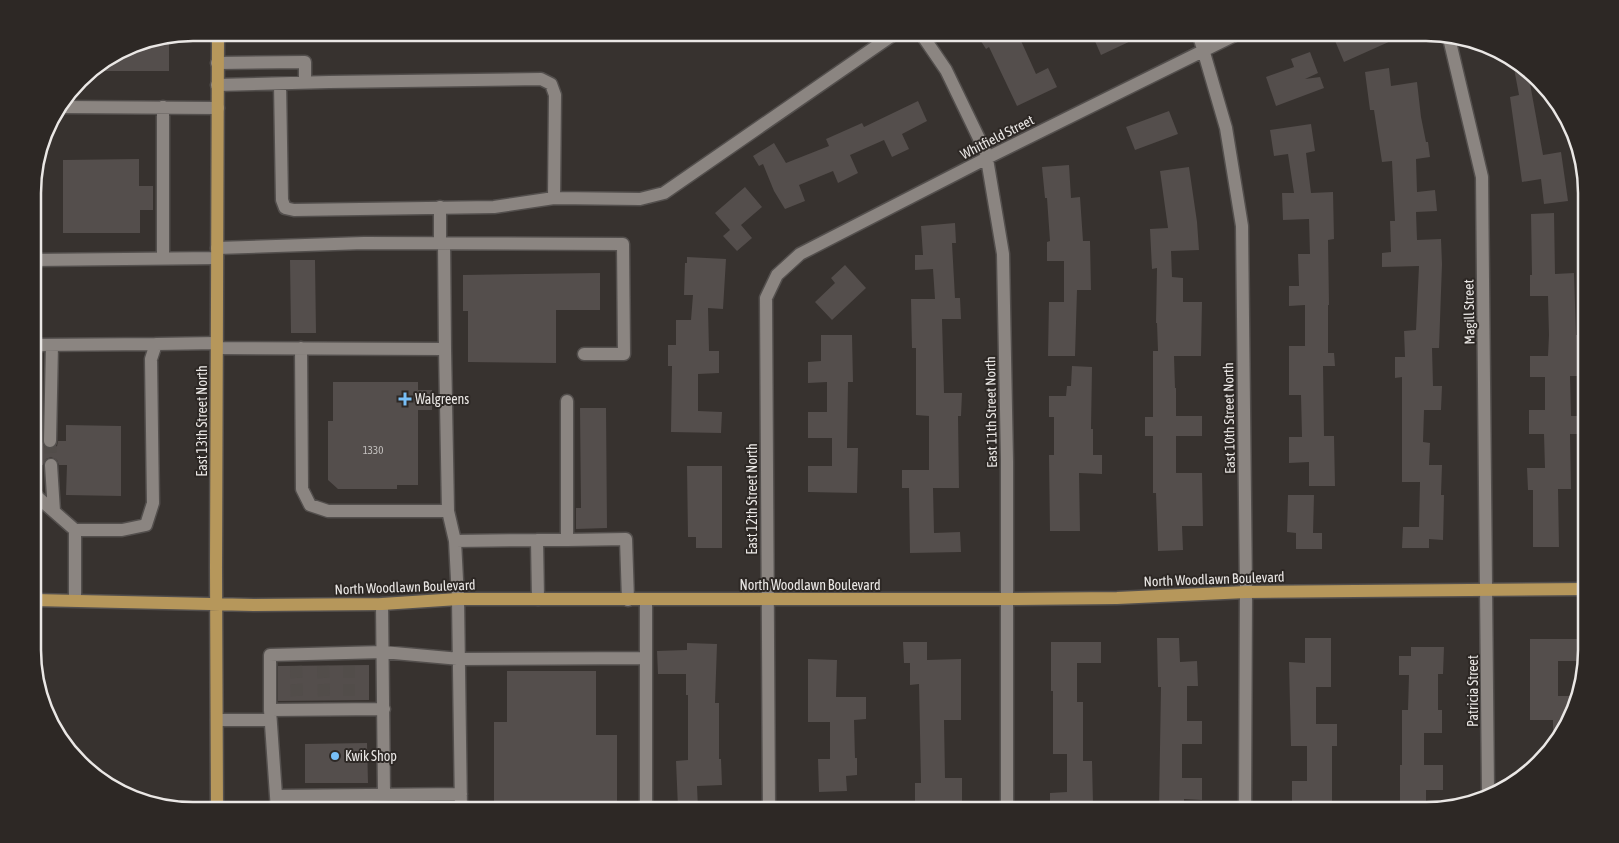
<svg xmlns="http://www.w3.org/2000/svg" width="1619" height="843" viewBox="0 0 1619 843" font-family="'Asap Condensed',sans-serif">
	<rect width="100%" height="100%" fill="#37322f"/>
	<path fill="#544e4c" d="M975 32H1017L1036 74 1048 68 1057 87 1017 106 989 47 986 49Z
		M1091 32H1150L1101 55Z
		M1341 32H1411L1344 62 1333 36Z
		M156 40V43H169V71H90L132 45Z
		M1310 52 1318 73 1305 79 1320 77 1324 88 1276 106 1266 77 1294 67 1291 59Z
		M1513 63 1529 78 1543 155 1561 152 1568 201 1544 204 1541 179 1522 182 1510 97 1519 95Z
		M1389 68 1391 86 1417 82 1421 117 1426 142H1428L1430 157 1416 159 1417 192 1435 190 1437 211 1416 212 1417 240 1441 239 1442 264 1439 348H1432L1433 386H1442L1441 410H1424L1423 442 1430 443 1429 465H1442L1441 495H1444L1443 540 1429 539V548H1402L1403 527H1419L1420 482H1402V377L1395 378V357H1405L1404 331 1416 330 1419 266 1382 267V253L1391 252 1390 221H1395L1392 161 1382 162 1374 110H1370L1365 72Z
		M918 101 927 121 902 134 909 149 892 157 884 140 850 155 858 173 838 183 833 171 799 185 805 201 785 209 774 191 763 164 759 166 753 156 774 143 786 163 829 146 826 139 862 123 864 127Z
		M1169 111 1178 134 1135 150 1126 127Z
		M1311 124 1315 151 1306 153 1311 193 1333 192 1334 239 1328 240 1329 305H1328V353H1334L1335 366H1323L1324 436H1334L1335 486H1309V462L1289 463V437H1302L1301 395H1289V346H1305V305L1289 306V286H1299L1298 254H1310L1309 219 1283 220 1282 193H1294L1288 154 1274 156 1270 130Z
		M139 159V186H153V210H140V233H63V160Z
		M1069 165 1071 198 1080 197 1083 241H1090L1091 290H1077L1075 356H1048L1049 302H1064V261H1047V242L1050 241 1047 198H1045L1042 167Z
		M1189 167 1197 222 1199 250 1171 251 1172 277 1183 278V302H1202L1201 356H1174L1175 388H1176V416H1202V436H1176V473H1202L1203 526H1182L1183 550 1158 551 1156 493H1153V436H1145V417H1153V351H1158L1157 323H1156L1157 268 1152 269 1150 229 1168 228 1160 171Z
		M745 187 762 207 741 225 752 238 737 251 723 236 730 230 715 213Z
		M1554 213 1555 274 1574 273 1576 335H1578L1579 376H1570L1571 416H1579V434H1570L1571 489H1558L1559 547H1533V490H1528L1527 468H1545L1544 434H1529V410H1545V377H1530V356H1548L1549 335 1548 296H1530V275H1532L1531 214Z
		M955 223 956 243H952L955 298H960L961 319H942L944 393H962L961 416H958L959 488H933L934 533 960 532 961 552 910 553 909 488H902V470H929V416L916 415V348H912L911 299H935L933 269 915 270V255H923L921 226Z
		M687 257 726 259 723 309 708 308 709 351H719V373L698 374V411L722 412 721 433 671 432 672 366H668V345H676V320H691L693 295H684L685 263H687Z
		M290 260H315L316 333H291Z
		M845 265 866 288 832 320 815 302 835 283 831 278Z
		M600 273V310H556V363L468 362V311H463V275Z
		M821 335H852L853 382H848L847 448H858L857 493 808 492V466H832V438H808V412H827V382L808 383V362L821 361Z
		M1072 366 1092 367 1091 429H1093V455H1102V474L1079 473 1080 531H1050L1049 455H1054V417H1049V396H1066L1067 386H1071Z
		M333 382H418V390H432V410H418V485H397V489H338L328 480V421H333Z
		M580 408H606L607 528 576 529V508H581Z
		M66 425 121 426V496L66 495 67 465H59L57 460 51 457 46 459 43 465H33V441H42L45 448H53L57 446 58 441H66Z
		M687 466H722V548H696V537H688Z
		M1288 495H1314L1313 533H1322V549H1296V533L1287 532Z
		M1157 638H1179L1180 662 1197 661 1198 686H1187V721H1202V744H1182V778H1202V800L1184 799V810H1159L1161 687H1158Z
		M1305 638H1331V687H1316V724H1337V746H1332V801H1292V781H1307V746H1291L1289 662 1305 663Z
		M1530 639H1582V661H1558V696H1576L1570 721 1553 740V720H1530Z
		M903 642H927V660L961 659V720H944L945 778H962V810H919V801H915V783H921L919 684 910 685V663H904Z
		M1051 642H1101V663H1077V702H1083V761H1092L1093 803H1091L1092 810H1050V793L1067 792V754H1053V691H1051Z
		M687 643 717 644 715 703H719V759H721L722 785 697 786 698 808H678L676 761 688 760V695H686V674H658L657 651 687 650Z
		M1411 647H1444L1443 674H1438V710H1442V733H1424V765H1443V790H1426V810H1400V765H1402V710H1408L1409 675H1399V656H1411Z
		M808 659 837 660 836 697H866V719L854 720 855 758H857V775L846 776 847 791 819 792 818 759H830V722H808Z
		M369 665V700L278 701V666Z
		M507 671H596V735H617V810H494V722H507Z
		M367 743 368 783H305V744Z"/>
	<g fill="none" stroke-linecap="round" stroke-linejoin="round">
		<path stroke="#524d4a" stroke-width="12" stroke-dasharray="12 6" stroke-linecap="butt" d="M50 441 51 465
			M296 666 297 701
			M323 666 324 700
			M349 666V700"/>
		<g stroke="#534f4d" stroke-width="15">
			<path id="minor" d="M920 32 946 70 986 153 1003 254 1007 461V810
				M1196 32 1200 39 1226 128 1242 226 1246 592 1245 810
				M1449 38 1482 177 1488 792
				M217 63 305 62V83
				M280 84 282 200 285 208 294 210 494 207 554 198 640 199 664 193 897 32
				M217 85 329 82 541 79 551 84 555 95 554 198
				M61 107 218 108
				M163 107V259
				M440 207V243
				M444 243 445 349
				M217 248 364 243 623 244 624 354H584
				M33 260 217 258
				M33 345 156 344
				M217 348 445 349 448 511 455 541 458 599 461 810
				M301 348 302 489 310 505 328 511H448
				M50 441 52 345
				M51 465 54 511
				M34 494 75 530H122L146 525 153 503 151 359 156 344 217 343
				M75 530V600
				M567 540 626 539 628 600
				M455 541 537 540
				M538 599 537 540H567V401
				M382 604 384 795
				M270 710V655L383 652 460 659 646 658
				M217 720H270
				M276 796 461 794
				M277 810 270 710 384 709
				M646 810V600
				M769 810 766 298 777 275 800 254 987 158 1241 32"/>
		</g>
		<g stroke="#534f4d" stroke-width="15">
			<path id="major" d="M34 600 254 605 382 604 458 599H1007L1117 598 1246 592 1586 589
				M217 810 216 568 218 32"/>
		</g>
		<use href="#minor" stroke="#8b8581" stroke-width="12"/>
		<use href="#major" stroke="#b6975b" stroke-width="12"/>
	</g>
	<g fill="#78bff7" stroke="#2d2825" stroke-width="2">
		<path d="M402.5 391.5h5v5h5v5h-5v5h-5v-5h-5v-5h5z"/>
		<circle cx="335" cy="756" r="5"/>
	</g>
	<g text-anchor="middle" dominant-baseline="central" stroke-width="4" stroke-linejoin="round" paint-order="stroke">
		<g font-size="11" fill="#c4c1bf">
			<text x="373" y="450">1330</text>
		</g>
		<g font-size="14" fill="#eae7e5" stroke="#2d2825">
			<text transform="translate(997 137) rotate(-27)">Whitfield Street</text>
			<text transform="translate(1469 312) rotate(-91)">Magill Street</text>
			<text transform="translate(991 412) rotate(-91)">East 11th Street North</text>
			<text transform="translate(1229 418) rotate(-91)">East 10th Street North</text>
			<text transform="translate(202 421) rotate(-90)">East 13th Street North</text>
			<text transform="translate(752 499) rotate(-90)">East 12th Street North</text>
			<text transform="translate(1214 579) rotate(-2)">North Woodlawn Boulevard</text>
			<text x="810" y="585">North Woodlawn Boulevard</text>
			<text transform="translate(405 587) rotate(-2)">North Woodlawn Boulevard</text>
			<text transform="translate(1473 691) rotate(-90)">Patricia Street</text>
		</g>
		<g font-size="14" fill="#eae7e5" stroke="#2d2825" text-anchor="start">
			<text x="415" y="399">Walgreens</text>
			<text x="345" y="756">Kwik Shop</text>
		</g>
	</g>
	<path d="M0 0H1619V843H0ZM193 41H1426A152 152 0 0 1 1578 193V650A152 152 0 0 1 1426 802H193A152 152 0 0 1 41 650V193A152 152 0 0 1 193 41Z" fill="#2d2825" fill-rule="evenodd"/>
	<path fill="none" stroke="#eae7e5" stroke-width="2.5" d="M193 41H1426A152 152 0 0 1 1578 193V650A152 152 0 0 1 1426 802H193A152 152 0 0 1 41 650V193A152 152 0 0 1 193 41Z"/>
</svg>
